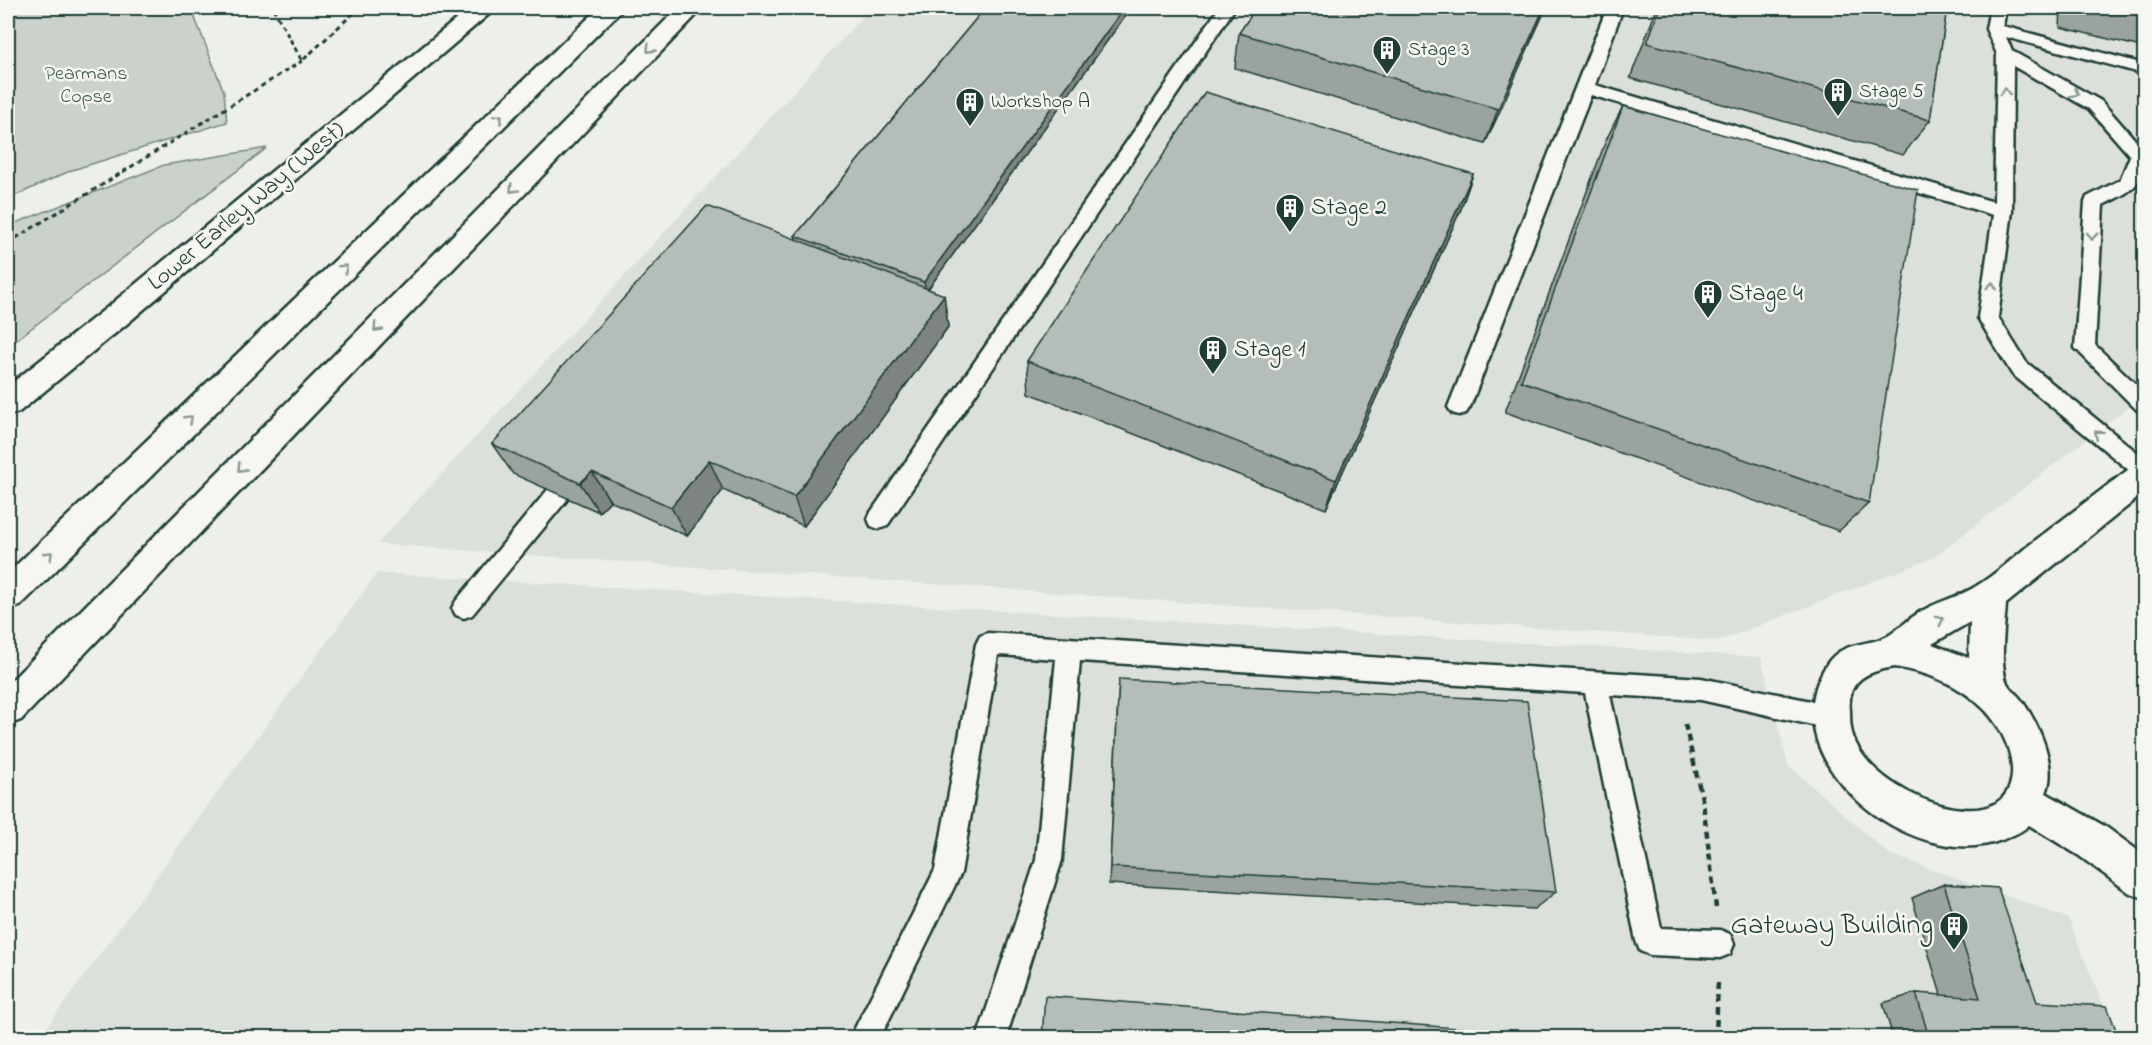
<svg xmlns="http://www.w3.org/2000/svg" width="2152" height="1045" viewBox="0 0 2152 1045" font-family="'Indie Flower',sans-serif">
	<rect width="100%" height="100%" fill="#edefea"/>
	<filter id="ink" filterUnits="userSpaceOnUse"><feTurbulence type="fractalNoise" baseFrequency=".0167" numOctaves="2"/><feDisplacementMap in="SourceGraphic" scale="12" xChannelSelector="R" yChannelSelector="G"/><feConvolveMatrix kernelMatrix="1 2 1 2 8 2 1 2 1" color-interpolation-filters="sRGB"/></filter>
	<g filter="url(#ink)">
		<path fill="#dce0db" d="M871 8H2144V395L1933 558 1719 641 377 544Z
			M377 573 1761 657 1788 765 1889 854 2068 918 2116 1037 39 1038Z"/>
		<path fill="#cbd2cc" stroke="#758880" stroke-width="1.5" d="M8 8H191L224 92 227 122 72 170 8 199Z
			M267 148 8 346V226L164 165Z"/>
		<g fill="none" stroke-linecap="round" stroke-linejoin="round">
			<g stroke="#1f3d34" stroke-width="5">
				<path id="service" d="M1219 8H1235L887 526 879 529 871 526 868 519 871 512Z
					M1607 8H1623L1595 85 1994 202 1997 54 1986 29 1990 8H2006L2003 26 2144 64V74L2006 37 2012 51 2101 101 2144 150C2144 187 2133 190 2103 205L2095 345 2144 392V412L2137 410 2075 348 2085 202 2087 197 2120 180 2130 156 2089 109 2013 66 2012 211 1998 317 2026 362 2144 458V479L2136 476 2012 374 1981 323 1978 318 1993 215 1591 95 1470 407 1466 413 1459 415 1452 413 1448 407Z
					M558 485 566 487 569 494 566 501 472 615 464 618 456 615 452 608 456 601 550 487Z
					M988 633 1701 678 1830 705 1839 709 1842 717 1839 725 1830 729 1701 700 1610 695 1661 928 1720 930 1730 934 1734 944 1730 954 1720 958 1650 955 1640 951 1636 941 1585 693 1080 661 1062 860 1006 1038H977L1036 860 1056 659 998 655 961 873 880 1038H850L935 870 976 644 980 636Z"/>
			</g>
			<g stroke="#1f3d34" stroke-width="5">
				<path id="minor" d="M2144 462V493L2006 604C2005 624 1999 665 2007 683 2010 689 2018 695 2022 701 2038 723 2058 765 2046 793L2106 827 2144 855V898L2130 893 2078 855 2029 825C2021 833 2012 835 2002 840 1912 875 1766 759 1827 664 1844 639 1872 647 1891 634 1901 627 1910 618 1920 612 1938 601 1960 597 1978 585 1996 574 2012 559 2028 546 2063 519 2098 493 2133 466ZM1970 622 1969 658 1932 644ZM1895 667C1929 673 1959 684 1984 709 2022 748 2030 820 1954 808 1917 802 1863 773 1852 733 1850 726 1850 718 1850 711 1846 679 1869 671 1895 667Z"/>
			</g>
			<g stroke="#1f3d34" stroke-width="5">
				<path id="secondary" d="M470 8H496L129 322 19 412 8 415V386L109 306Z"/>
			</g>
			<g stroke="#1f3d34" stroke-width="5">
				<path id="motorway" d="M599 8H624L20 606 8 610V573Z
					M678 8H703L21 720 8 725V684Z"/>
			</g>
			<path stroke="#1f3d34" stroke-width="3" stroke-dasharray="5 4" stroke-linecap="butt" d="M273 8 302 61 359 8
				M8 243 302 61"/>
			<path stroke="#1f3d34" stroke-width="4.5" stroke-dasharray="7 5" stroke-linecap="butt" d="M1685 724 1703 803 1716 908
				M1716 1038 1718 979"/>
			<use href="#service" fill="#f6f6f2" fill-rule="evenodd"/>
			<use href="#minor" fill="#f6f6f2" fill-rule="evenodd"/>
			<use href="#secondary" fill="#f6f6f2" fill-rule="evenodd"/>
			<use href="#motorway" fill="#f6f6f2" fill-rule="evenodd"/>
		</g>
		<path fill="#9ba39e" stroke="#1f3d34" stroke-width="1.5" d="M985 8H1131L928 289 944 295 948 327 804 526 723 490 687 536 610 501 599 512 513 474 492 444 796 239 795 236Z
			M1256 8H1546L1485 144 1235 68 1239 33Z
			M1657 8H1947L1930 120 1903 155 1630 78Z
			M2061 8H2145V48L2060 27Z
			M1623 106 1869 503 1839 531 1505 412 1606 140Z
			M1473 174 1461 209 1326 509 1029 393 1027 361Z
			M1119 679 1556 892 1534 909 1109 884Z
			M1944 884 2037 1002 2119 1038H1893L1883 1003 1916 993 1941 995 1912 898Z"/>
		<path fill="#7e8481" stroke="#1f3d34" stroke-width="1.5" d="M1124 8H1131L926 292 924 282Z
			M1544 8H1546L1485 144 1498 109Z
			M1473 174 1461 209 1326 509 1336 480Z
			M944 295 948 327 804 526 794 497Z
			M709 460 723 490 687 536 671 507Z
			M592 472 610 501 599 512 580 483Z"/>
		<path fill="#b4bdb8" stroke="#1f3d34" stroke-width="1.5" d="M985 8H1124L924 282 795 236Z
			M1256 8H1544L1498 109 1239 33Z
			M1660 8H1947L1930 120 1647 43Z
			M2120 8H2145V13Z
			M1205 92 1473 174 1336 480 1027 361Z
			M1623 106 1918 190 1869 503 1521 381Z
			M707 206 944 295 794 497 709 460 671 507 592 472 580 483 492 444Z
			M1119 679 1527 701 1556 892 1110 867Z
			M1944 884 1998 888 2037 1002 2107 1006 2119 1038H1929L1916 993 1980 998Z
			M1045 996 1585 1038H1042Z"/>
		<defs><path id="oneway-chevron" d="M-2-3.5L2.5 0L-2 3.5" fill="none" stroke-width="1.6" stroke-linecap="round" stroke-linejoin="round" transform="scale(1.5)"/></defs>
		<g stroke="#8a9a93">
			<use href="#oneway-chevron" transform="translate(650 49) rotate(134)"/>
			<use href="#oneway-chevron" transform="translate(2005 92) rotate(-89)"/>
			<use href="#oneway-chevron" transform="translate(2075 93) rotate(29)"/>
			<use href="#oneway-chevron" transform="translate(499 118) rotate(-44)"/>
			<use href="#oneway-chevron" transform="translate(513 189) rotate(134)"/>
			<use href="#oneway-chevron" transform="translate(2092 236) rotate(94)"/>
			<use href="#oneway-chevron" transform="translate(344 268) rotate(-44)"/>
			<use href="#oneway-chevron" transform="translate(1992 286) rotate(-82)"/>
			<use href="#oneway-chevron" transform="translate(377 328) rotate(134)"/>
			<use href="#oneway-chevron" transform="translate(189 419) rotate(-44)"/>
			<use href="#oneway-chevron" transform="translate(2098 434) rotate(-140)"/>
			<use href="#oneway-chevron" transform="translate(241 468) rotate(134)"/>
			<use href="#oneway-chevron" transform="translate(49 555) rotate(-44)"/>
			<use href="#oneway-chevron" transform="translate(1940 620) rotate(-27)"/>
		</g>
	</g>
	<defs>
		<g id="building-pin" transform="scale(1.5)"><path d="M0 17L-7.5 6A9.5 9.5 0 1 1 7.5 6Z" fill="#1f3d34" stroke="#f6f6f2"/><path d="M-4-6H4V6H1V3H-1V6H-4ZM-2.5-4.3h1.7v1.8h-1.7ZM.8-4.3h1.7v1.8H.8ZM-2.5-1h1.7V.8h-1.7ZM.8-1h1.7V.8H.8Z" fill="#fff"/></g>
	</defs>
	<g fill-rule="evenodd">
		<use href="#building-pin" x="1387" y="50"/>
		<use href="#building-pin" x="1838" y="92"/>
		<use href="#building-pin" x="970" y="102"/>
		<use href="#building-pin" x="1290" y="208"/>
		<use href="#building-pin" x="1708" y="294"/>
		<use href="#building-pin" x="1213" y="350"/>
		<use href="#building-pin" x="1954" y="926"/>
	</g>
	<g text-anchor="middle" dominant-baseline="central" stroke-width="5" stroke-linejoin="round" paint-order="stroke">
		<g font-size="20" fill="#1f3d34" stroke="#f6f6f2" text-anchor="start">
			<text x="1408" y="50">Stage 3</text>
			<text x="1859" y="92">Stage 5</text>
			<text x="991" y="102">Workshop A</text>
		</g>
		<g font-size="20" fill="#415b52" stroke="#f6f6f2">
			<text x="86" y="74">Pearmans<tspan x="86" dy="23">Copse</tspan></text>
		</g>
		<g font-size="24" fill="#1f3d34" stroke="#f6f6f2">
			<text transform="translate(247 207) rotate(-40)">Lower Earley Way (West)</text>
		</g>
		<g font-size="24" fill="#1f3d34" stroke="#f6f6f2" text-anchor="start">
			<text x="1311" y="208">Stage 2</text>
			<text x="1729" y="294">Stage 4</text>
			<text x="1234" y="350">Stage 1</text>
		</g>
		<g font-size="28" fill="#1f3d34" stroke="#f6f6f2" text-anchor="end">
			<text x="1933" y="926">Gateway Building</text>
		</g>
	</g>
	<rect width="2152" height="1045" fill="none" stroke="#f6f6f2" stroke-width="30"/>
	<rect x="15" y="15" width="2122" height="1015" fill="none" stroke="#1f3d34" stroke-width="2" filter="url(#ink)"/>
</svg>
